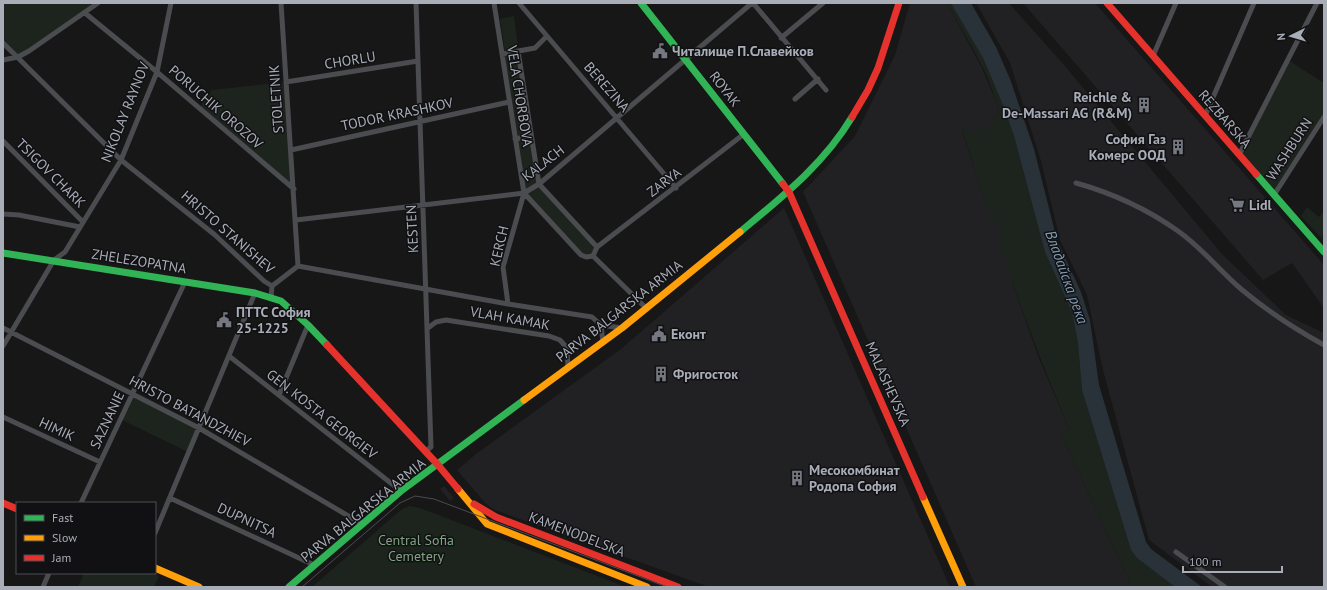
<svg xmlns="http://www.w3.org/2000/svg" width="1327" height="590" viewBox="0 0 1327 590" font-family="'PT Sans',sans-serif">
	<rect width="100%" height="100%" fill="#171717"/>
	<path fill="#212123" d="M910 3H947L981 66 996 101 999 114 989 127 976 132 962 131 991 218 998 221 1002 226 1003 233 1000 243 1015 290 1038 356 1069 429 1061 434 1132 587H976L803 192 855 136 895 55Z
		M976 3H1009L1064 65 1222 254 1286 315 1324 333V587H1212L1149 540 1103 370 1087 295 1060 240 1041 161 1010 63Z
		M1023 3H1095L1324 265V308L1292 263 1263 280Z
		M784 208 950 587H709L542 527 495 510 486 504 457 470 476 454 621 349Z
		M444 486 454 498 450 501 440 489Z"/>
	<path fill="#1d241e" d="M3 3H98L18 57 3 43Z
		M947 3H951L956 10 983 58 1003 105 1014 136 1045 252 1072 312 1078 343 1082 390 1131 550 1137 558 1175 587H1132L1061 434 1069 429C1046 373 1024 318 1005 260 1004 255 999 247 1000 242 1002 231 1007 224 991 219L962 130C981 132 987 130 999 114 992 75 966 38 947 3Z
		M514 16 518 48 505 51 500 19Z
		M518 51 539 184 597 247 593 256 586 257 524 193 502 54Z
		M1288 60 1324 83V117L1274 195 1239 155Z
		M286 82 294 189 199 108 212 90Z
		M1307 207 1319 217 1324 211V232L1321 238 1301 216Z
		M132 394 199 428 188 452 120 419Z
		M410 506 420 508 626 587H312L402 509Z
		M84 573H152L159 576 154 587H78Z"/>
	<path fill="#2a3239" d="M951 3H971L996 47 1010 79 1034 149 1057 240 1081 292 1090 320 1099 385 1146 542 1151 549 1202 587H1175L1137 558 1131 550 1082 390 1078 343 1072 312 1045 252 1014 136 1003 105 983 58Z"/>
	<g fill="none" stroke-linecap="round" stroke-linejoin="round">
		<path stroke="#4b4c50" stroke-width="5" d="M281 3 298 266
			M416 3 431 447 426 451
			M494 3 524 193 581 255 586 257 593 256 597 247 539 184 518 51
			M519 3 676 188
			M753 3 826 90
			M85 13 157 72 294 189
			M781 38 823 3
			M3 43 121 160 215 235 264 281 272 286 271 297
			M502 54 535 48 547 36
			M1153 56 1176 3
			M3 60 18 57 29 51 98 3
			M286 82 418 61
			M795 99 818 79
			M1205 116 1254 3
			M515 139 530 136
			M3 141 83 222
			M291 150 509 102
			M1239 155 1317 3
			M1076 183C1112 193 1147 209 1178 231 1201 247 1219 270 1241 289 1266 310 1295 329 1324 345
			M1274 195 1324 117
			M3 214 19 215 80 227
			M296 220 524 193 539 184 752 3
			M597 247 744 134
			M593 256 647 309
			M272 286 298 266 508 304 592 317 601 325 622 328
			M508 304 503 267 524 193
			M601 325 603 343
			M3 328 199 428 362 524
			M428 328 436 322 446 320 549 336 560 340 567 348 568 368
			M3 346 54 260 65 252 121 160 157 72 171 3
			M229 356 401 491
			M279 395 308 325
			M3 417 100 462
			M170 498 314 565
			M81 503 185 282
			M155 533 255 293
			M1176 552 1225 587
			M43 587 49 573"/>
		<path stroke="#30b455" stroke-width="7" d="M641 3 783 184
			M1256 174 1324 252
			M740 232C782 197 824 164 852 117
			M3 253 255 293 281 301 308 325 327 345
			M289 587 401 491 524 400"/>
		<path stroke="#ff9f0a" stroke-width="7" d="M524 400 622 328 740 232
			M458 489 487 524 647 587
			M923 497 963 587
			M155 568 199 587"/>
		<path stroke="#e5322d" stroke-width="7" d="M1107 3 1256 174
			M852 117 868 90 878 68 899 3
			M783 184 789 192 923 497
			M327 345 438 465 458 489
			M3 503 17 509
			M474 504 496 517 678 587"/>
		<path stroke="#4b4c4f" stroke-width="1" d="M302 587 400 503 415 496 434 499 667 587"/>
	</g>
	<defs>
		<g id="civic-bare" transform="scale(1.2)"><path d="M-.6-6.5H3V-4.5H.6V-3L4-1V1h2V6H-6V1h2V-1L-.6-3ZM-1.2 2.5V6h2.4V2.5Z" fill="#757880" stroke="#111113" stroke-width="2.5" paint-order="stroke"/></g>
		<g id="building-bare" transform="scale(1.2)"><path d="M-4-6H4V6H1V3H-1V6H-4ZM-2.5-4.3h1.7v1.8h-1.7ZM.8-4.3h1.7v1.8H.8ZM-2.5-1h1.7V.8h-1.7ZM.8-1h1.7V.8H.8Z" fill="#757880" stroke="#111113" stroke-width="2.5" paint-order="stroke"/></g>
		<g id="supermarket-bare" transform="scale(1.2)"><path d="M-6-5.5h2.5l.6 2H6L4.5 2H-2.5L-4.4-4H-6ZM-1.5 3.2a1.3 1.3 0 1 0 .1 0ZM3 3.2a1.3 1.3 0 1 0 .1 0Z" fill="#757880" stroke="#111113" stroke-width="2.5" paint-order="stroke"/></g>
	</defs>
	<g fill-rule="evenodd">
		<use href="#civic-bare" x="660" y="51"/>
		<use href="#building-bare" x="1144" y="105"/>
		<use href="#building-bare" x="1178" y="147"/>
		<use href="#supermarket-bare" x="1237" y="205"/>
		<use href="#civic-bare" x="224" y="320"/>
		<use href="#civic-bare" x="659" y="334"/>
		<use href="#building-bare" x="661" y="374"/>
		<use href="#building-bare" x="797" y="478"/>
	</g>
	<g text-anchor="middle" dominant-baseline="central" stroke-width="3" stroke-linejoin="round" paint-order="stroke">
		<g font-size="14" font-weight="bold" fill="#a8adb8" stroke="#111113" text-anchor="start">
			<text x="672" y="51">Читалище П.Славейков</text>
			<text x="1132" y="97" text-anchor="end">Reichle &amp;<tspan x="1132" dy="16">De-Massari AG (R&amp;M)</tspan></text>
			<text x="1166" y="139" text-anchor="end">София Газ<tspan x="1166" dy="16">Комерс ООД</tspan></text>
			<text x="1249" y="205">Lidl</text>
			<text x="236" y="312">ПТТС София<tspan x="236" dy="16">25-1225</tspan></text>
			<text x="671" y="334">Еконт</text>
			<text x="673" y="374">Фригосток</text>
			<text x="809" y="470">Месокомбинат<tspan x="809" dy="16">Родопа София</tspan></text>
		</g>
		<g font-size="14" fill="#a8adb8" stroke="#111113">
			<text transform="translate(350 60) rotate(-9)">CHORLU</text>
			<text transform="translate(607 87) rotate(49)">BEREZINA</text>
			<text transform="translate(725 89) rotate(52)">ROYAK</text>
			<text transform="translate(520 96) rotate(81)">VELA CHORBOVA</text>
			<text transform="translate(276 99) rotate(-94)">STOLETNIK</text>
			<text transform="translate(216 107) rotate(41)">PORUCHIK OROZOV</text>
			<text transform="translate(125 112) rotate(-68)">NIKOLAY RAYNOV</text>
			<text transform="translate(397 114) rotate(-12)">TODOR KRASHKOV</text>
			<text transform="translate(1225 119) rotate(49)">REZBARSKA</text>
			<text transform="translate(1289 149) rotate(-57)">WASHBURN</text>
			<text transform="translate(543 163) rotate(-38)">KALACH</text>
			<text transform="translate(51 173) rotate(45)">TSIGOV CHARK</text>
			<text transform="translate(664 182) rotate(-37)">ZARYA</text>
			<text transform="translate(412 229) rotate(-93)">KESTEN</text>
			<text transform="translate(228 232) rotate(41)">HRISTO STANISHEV</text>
			<text transform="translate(499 246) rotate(-77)">KERCH</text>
			<text transform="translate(139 261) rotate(9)">ZHELEZOPATNA</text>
			<text transform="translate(619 311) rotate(-38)">PARVA BALGARSKA ARMIA</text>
			<text transform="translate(510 318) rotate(10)">VLAH KAMAK</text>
			<text transform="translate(888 384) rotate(66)">MALASHEVSKA</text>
			<text transform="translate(190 411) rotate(28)">HRISTO BATANDZHIEV</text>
			<text transform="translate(322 414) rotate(38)">GEN. KOSTA GEORGIEV</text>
			<text transform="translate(107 420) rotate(-65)">SAZNANIE</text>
			<text transform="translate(57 429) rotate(25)">HIMIK</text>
			<text transform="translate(363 510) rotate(-39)">PARVA BALGARSKA ARMIA</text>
			<text transform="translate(247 520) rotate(25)">DUPNITSA</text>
			<text transform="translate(577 534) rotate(21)">KAMENODELSKA</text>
		</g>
		<g font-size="14" fill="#7fa381" stroke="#111113">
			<text x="416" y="540">Central Sofia<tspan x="416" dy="16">Cemetery</tspan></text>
		</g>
		<g font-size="15" font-style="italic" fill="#7f9bb3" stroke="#111113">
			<text transform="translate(1067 277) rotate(70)">Владайска река</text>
		</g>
	</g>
	<rect width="1327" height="590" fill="none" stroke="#a8adb8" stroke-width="8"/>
	<rect x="16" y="502" width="140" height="72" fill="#111113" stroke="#4d4f55"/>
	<rect x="24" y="515" width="20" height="6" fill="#30b455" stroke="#4d4f55"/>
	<text x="52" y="522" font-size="12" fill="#a8adb8">Fast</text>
	<rect x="24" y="535" width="20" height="6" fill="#ff9f0a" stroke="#4d4f55"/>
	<text x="52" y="542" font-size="12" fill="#a8adb8">Slow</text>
	<rect x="24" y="555" width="20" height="6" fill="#e5322d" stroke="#4d4f55"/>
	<text x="52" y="562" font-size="12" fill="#a8adb8">Jam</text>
	<g transform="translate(1291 36) rotate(265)" stroke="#111113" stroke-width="3" paint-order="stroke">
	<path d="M0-3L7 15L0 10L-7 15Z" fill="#a8adb8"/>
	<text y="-6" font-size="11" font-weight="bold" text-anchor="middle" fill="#a8adb8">N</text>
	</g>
	<path d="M1183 566v6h99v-6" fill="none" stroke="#a8adb8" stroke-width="2"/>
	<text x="1189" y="566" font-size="12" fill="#a8adb8" stroke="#111113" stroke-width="3" paint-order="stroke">100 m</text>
</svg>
